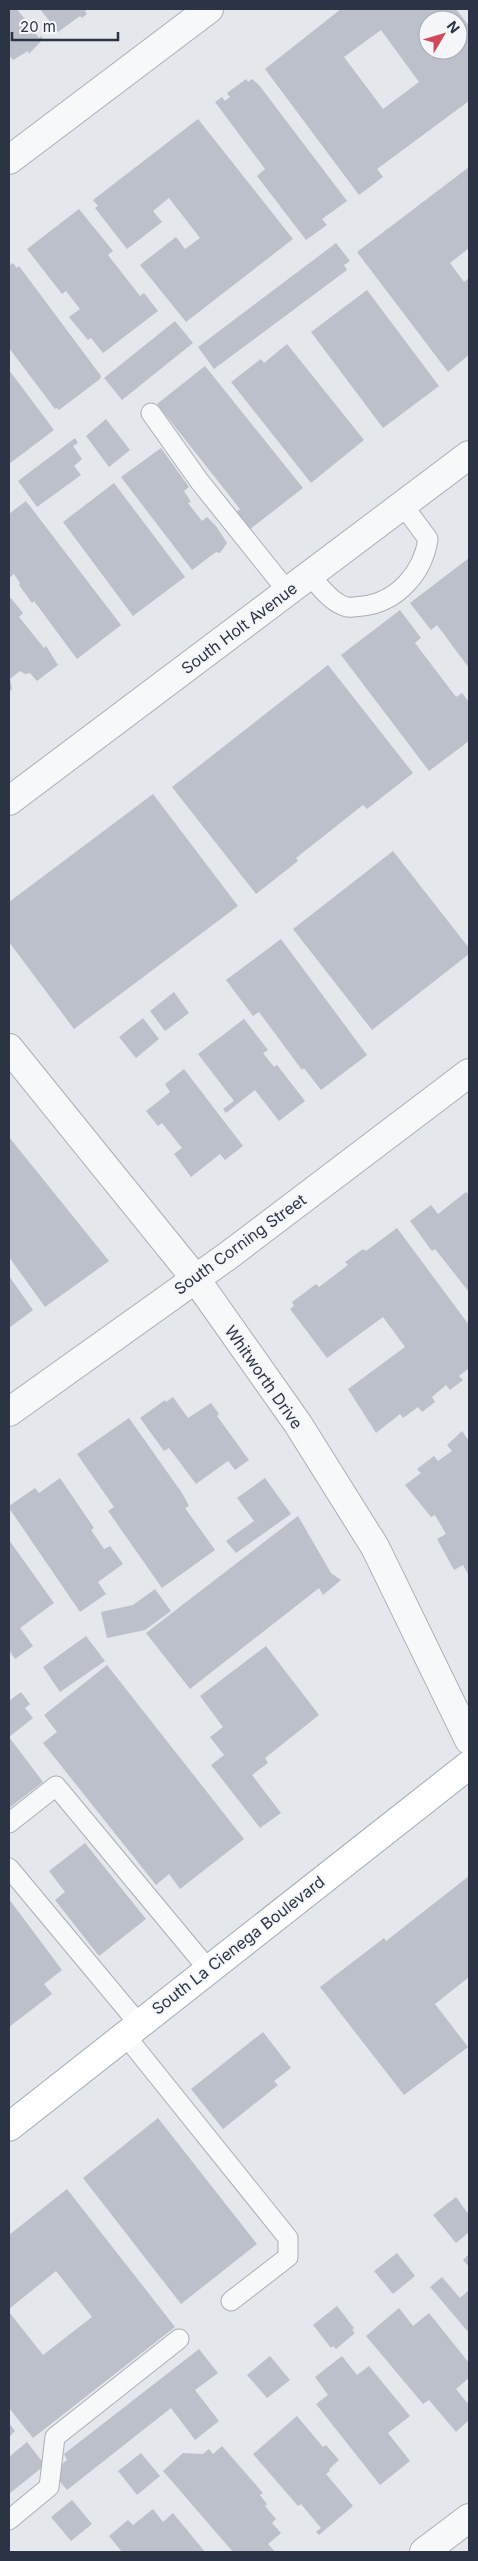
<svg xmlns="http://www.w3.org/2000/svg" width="478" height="2561" viewBox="0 0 478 2561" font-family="Inter,sans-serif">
	<rect width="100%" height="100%" fill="#e4e7ec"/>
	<path fill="#bbc0ca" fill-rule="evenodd" d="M9 9H17L39 38 41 36 43 39 29 54 28 51 13 60 9 55Z
		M40 9H88L85 11 87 14 82 18 80 16 58 32Z
		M341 9H456L469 26V101L377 169 383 177 359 195 265 69ZM428 20H458V50H428ZM381 30 419 82 383 109 344 57Z
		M246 79 248 82 252 79 259 85 347 201 322 219 327 225 306 240 257 176 265 169 215 102 222 97 225 101 230 97 227 93Z
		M198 119 293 239 186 322 140 265 176 237 185 249 200 238 169 198 153 211 162 222 127 249 95 208 98 206 93 200Z
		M469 167V248L450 263 464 282 469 278V355L448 372 357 252Z
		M79 209 113 251 108 255 140 296 144 293 158 311 103 353 91 338 88 340 69 317 80 309 66 291 62 294 27 249Z
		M336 243 350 261 344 265 347 270 214 369 198 347Z
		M13 263 17 268 19 266 101 376 100 379 59 410 57 408 55 409 9 348V266Z
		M367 290 439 386 383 428 311 332Z
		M175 321 193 343 122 400 104 378Z
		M287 344 364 440 311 483 231 382 261 359 264 363Z
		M205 366 303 488 249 530 235 513 240 509 157 404Z
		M9 370 54 430 9 464Z
		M106 419 130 450 109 467 86 436Z
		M75 438 78 443 73 446 82 459 74 466 81 475 37 507 18 481Z
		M161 448 189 487 184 491 191 502 188 503 202 521 207 517 216 526 227 543 220 553 216 552 192 570 121 477Z
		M114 483 185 577 133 616 63 522Z
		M26 501 121 625 77 659 34 601 32 603 19 585 20 583 14 574 9 578V514Z
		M469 558V668L437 625 431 630 410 603Z
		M11 598 23 613 19 617 44 648 46 646 58 665 37 681 30 673 25 674 20 671 10 679 12 689 9 692V600Z
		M400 610 421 638 415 643 456 697 462 693 469 702V741L429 771 341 655Z
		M328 665 413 773 367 809 363 805 296 858 298 861 256 894 172 787Z
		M153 794 238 906 74 1029 9 942V902Z
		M393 851 469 948V954L372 1030 293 929Z
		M281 939 367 1055 321 1090 304 1068 302 1070 259 1012 253 1016 226 980Z
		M174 992 189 1013 165 1031 150 1011Z
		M143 1018 159 1039 136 1058 119 1037Z
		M244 1019 268 1050 263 1053 274 1067 277 1065 305 1101 279 1121 255 1090 226 1113 223 1109 234 1101 198 1054Z
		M184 1069 243 1146 225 1160 220 1154 191 1177 174 1154 182 1148 162 1123 158 1126 146 1111 170 1092 165 1084Z
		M9 1137 109 1261 45 1307 9 1257Z
		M466 1192 469 1195V1292L435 1249 432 1251 410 1221 431 1205 438 1214Z
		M397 1228 469 1325V1368L459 1376 463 1380 450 1390 446 1385 432 1397 435 1402 422 1412 418 1407 403 1418 400 1414 376 1433 348 1389 405 1347 383 1317 327 1358 290 1309 294 1306 292 1302 316 1284 319 1287 348 1265 345 1262 363 1249 366 1251Z
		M9 1276 33 1310 9 1328Z
		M173 1397 188 1418 211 1403 219 1414 217 1416 249 1460 235 1470 228 1461 196 1484 169 1448 164 1451 140 1418 165 1400 166 1402Z
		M129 1418 182 1493 189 1506 185 1508 215 1550 162 1588 108 1511 114 1507 77 1454Z
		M462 1431 469 1441V1576L463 1565 454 1570 437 1539 446 1534 435 1515 431 1517 405 1485 421 1473 417 1469 434 1456 438 1461 452 1451 447 1445Z
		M60 1478 94 1528 91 1530 104 1549 110 1546 123 1564 98 1582 106 1594 80 1612 9 1508V1506L35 1488 39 1493Z
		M265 1478 291 1514 236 1553 226 1541 254 1521 237 1498Z
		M298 1516 331 1573 341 1580 323 1595 319 1588 190 1689 146 1633Z
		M9 1540 54 1603 20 1628 33 1646 15 1659 9 1650Z
		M155 1589 171 1611 145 1630 107 1638 101 1612 133 1605Z
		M86 1636 105 1661 60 1692 43 1667Z
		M266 1646 319 1715 265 1758 268 1763 252 1775 281 1813 260 1828 211 1765 224 1755 210 1737 223 1727 200 1696Z
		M107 1665 244 1839 180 1889 169 1874 156 1885 43 1743 57 1732 44 1715Z
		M21 1692 30 1704 25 1708 33 1718 9 1737V1701Z
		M9 1737 43 1782 9 1808Z
		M85 1843 146 1919 99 1956 55 1900 65 1892 49 1871Z
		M469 1876V1977L435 2004 468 2047 404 2095 320 1987 384 1938 386 1941Z
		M9 1899 62 1970 44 1984 52 1994 9 2027Z
		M263 2032 291 2068 274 2081 278 2085 223 2129 191 2089Z
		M158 2118 257 2244 181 2304 83 2178Z
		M67 2189 175 2327 33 2438 9 2408V2312L43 2355 92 2317 56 2271 9 2309V2235Z
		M456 2197 469 2215V2232L456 2243 433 2215Z
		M397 2253 415 2276 393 2294 374 2271Z
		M468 2255 469 2257V2267L463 2260Z
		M442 2277 460 2298 469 2290V2333L430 2287Z
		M337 2306 354 2328 352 2330 355 2333 336 2349 333 2346 331 2348 313 2325Z
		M399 2308 413 2326 429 2313 469 2363V2378L456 2389 469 2405V2420L456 2432 429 2400 423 2404 366 2336Z
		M199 2349 218 2373 195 2390 219 2421 195 2440 171 2408 67 2490 57 2478 63 2463 67 2460 64 2454Z
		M270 2356 290 2380 267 2398 247 2375Z
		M342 2356 357 2375 369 2366 410 2416 388 2433 410 2461 380 2485 316 2404 328 2395 315 2377Z
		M297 2416 323 2447 326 2445 339 2460 329 2469 330 2471 326 2474 353 2506 319 2535 316 2532 321 2528 301 2504 298 2506 253 2454Z
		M9 2423 15 2431 9 2437Z
		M27 2442 45 2465 9 2494V2457Z
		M222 2446 263 2493 260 2495 267 2504 265 2506 276 2519 272 2523 281 2533 268 2544 275 2552H233L163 2471 183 2453 203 2454 209 2449 213 2454Z
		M141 2453 160 2476 137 2495 118 2471Z
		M72 2500 92 2524 71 2541 51 2517Z
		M153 2509 163 2522 173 2513 205 2552H122L109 2536 128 2520 133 2525Z"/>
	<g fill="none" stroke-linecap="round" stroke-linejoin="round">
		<g stroke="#a9aeb7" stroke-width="21">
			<path id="service" d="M151 413 200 482 288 592
				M309 575C320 586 331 603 347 607 352 608 358 606 363 606 397 602 423 573 428 539L403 505
				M9 1823 56 1786 208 1969
				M9 1868 139 2024
				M125 2035 288 2238V2257L231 2301
				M9 2520 49 2487 55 2437 179 2339"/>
		</g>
		<g stroke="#a9aeb7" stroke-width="30">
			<path id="minor" d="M9 160 209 9
				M9 801 469 455
				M9 1412 229 1255 469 1073
				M424 2552 469 2518"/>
		</g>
		<g stroke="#a9aeb7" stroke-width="30">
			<path id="tertiary" d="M9 1048 195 1278 298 1424 375 1547 469 1740"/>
		</g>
		<g stroke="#a3abb8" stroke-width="30">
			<path id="primary" d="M9 2127 469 1765"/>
		</g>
		<use href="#service" stroke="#f7f8fa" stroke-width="19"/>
		<use href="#minor" stroke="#f7f8fa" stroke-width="28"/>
		<use href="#tertiary" stroke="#f7f8fa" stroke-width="28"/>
		<use href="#primary" stroke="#fff" stroke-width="28"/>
	</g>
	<g text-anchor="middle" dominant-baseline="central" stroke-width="4" stroke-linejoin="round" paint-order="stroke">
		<g font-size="16" fill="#2b3445" stroke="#f4f6f9">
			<text transform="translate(239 628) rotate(-37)">South Holt Avenue</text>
			<text transform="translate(240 1244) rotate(-36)">South Corning Street</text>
			<text transform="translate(264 1377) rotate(55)">Whitworth Drive</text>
			<text transform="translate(238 1945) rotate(-38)">South La Cienega Boulevard</text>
		</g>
	</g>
	<rect width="478" height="2561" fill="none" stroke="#2b3445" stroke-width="20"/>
	<g transform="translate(443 35) rotate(52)"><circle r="24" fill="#f4f6f9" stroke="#a4a8b1"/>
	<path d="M0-4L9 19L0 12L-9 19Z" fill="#d1495b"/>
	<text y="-8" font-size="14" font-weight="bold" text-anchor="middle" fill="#2b3445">N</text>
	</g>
	<path d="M12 32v8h106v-8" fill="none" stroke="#2b3445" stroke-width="2.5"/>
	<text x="20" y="32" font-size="15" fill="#2b3445" stroke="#f4f6f9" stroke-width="4" paint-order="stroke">20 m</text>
</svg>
